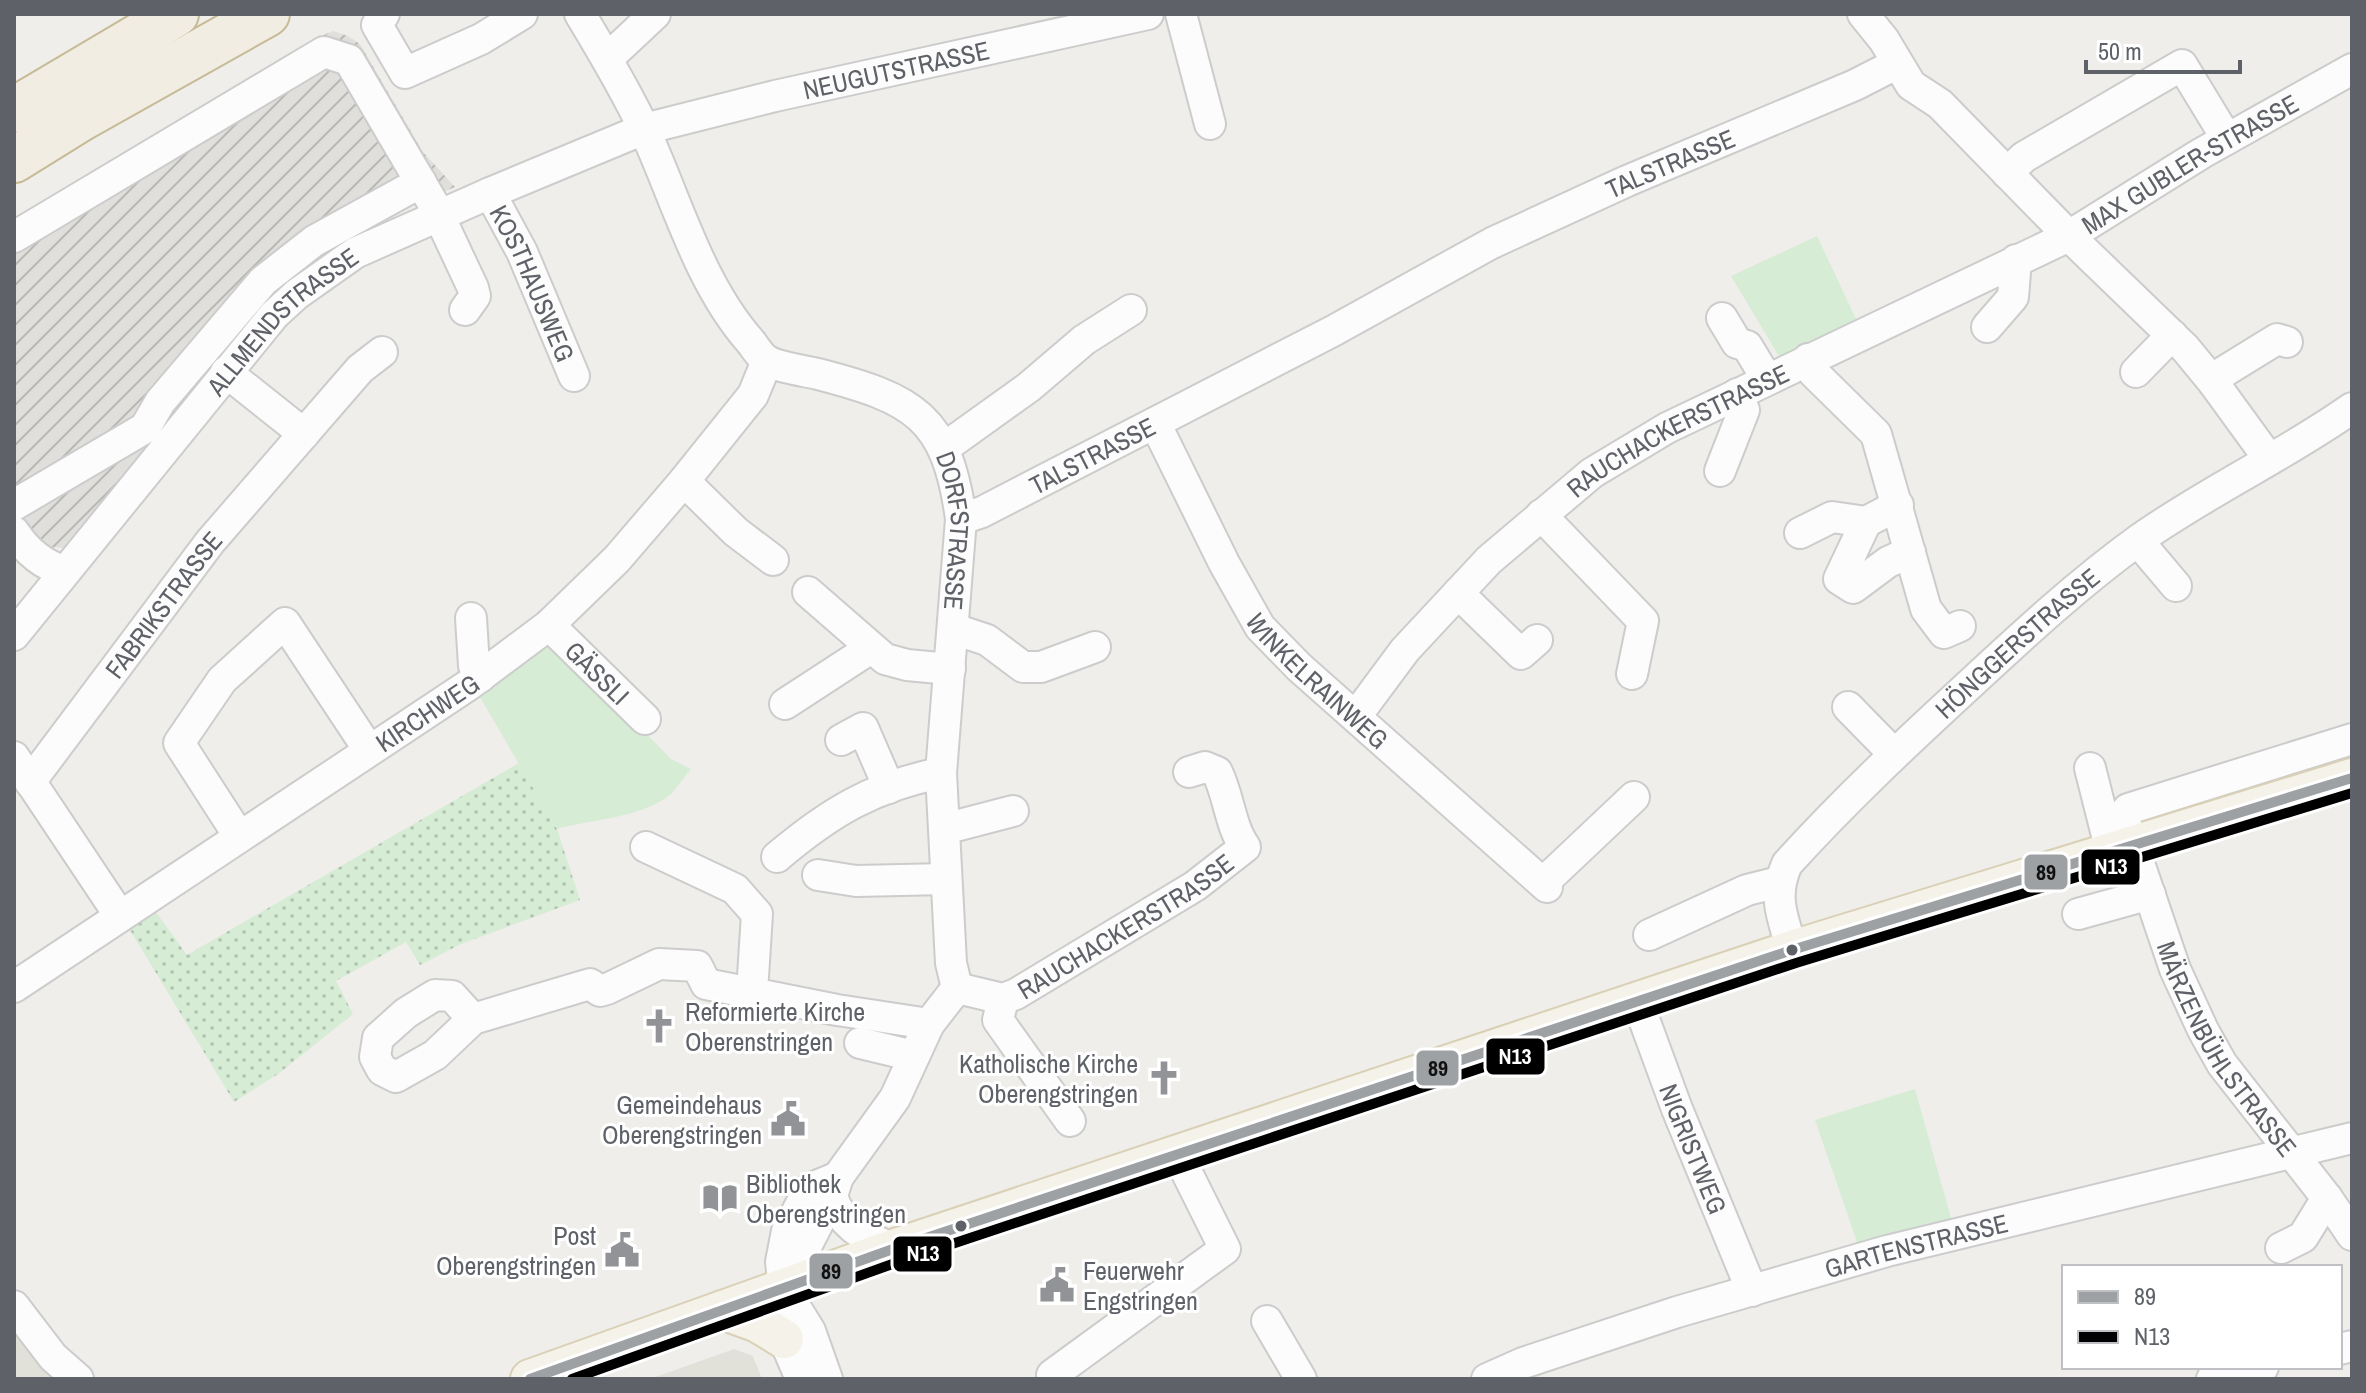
<svg xmlns="http://www.w3.org/2000/svg" width="2366" height="1393" viewBox="0 0 2366 1393" font-family="'Archivo Narrow',sans-serif">
	<defs>
		<pattern id="industrial-furrows" width="10" height="10" patternUnits="userSpaceOnUse" patternTransform="scale(2)"><rect width="10" height="10" fill="#e0dfdb"/><path d="M-1 1l2-2M0 10L10 0M9 11l2-2" fill="none" stroke="#b9b8b5"/></pattern>
		<pattern id="grass-dots" width="8" height="8" patternUnits="userSpaceOnUse" patternTransform="scale(2)"><rect width="8" height="8" fill="#d6ecd5"/><path d="M2 2h.1M6 6h.1" fill="none" stroke="#b1c3b1" stroke-width="1.8" stroke-linecap="round"/></pattern>
	</defs>
	<rect width="100%" height="100%" fill="#efeeea"/>
	<path fill="url(#industrial-furrows)" d="M333 31 348 36 360 44 423 152 455 187 359 228 319 253 271 290 215 363 63 548 14 545V226L317 38Z"/>
	<path fill="#e2e1d9" d="M14 1324 68 1379H14Z
		M734 1349 753 1356 762 1379H650Z"/>
	<path fill="url(#grass-dots)" d="M519 763 557 829 580 900 461 944 420 965 406 942 336 981 353 1014 278 1074 234 1102 127 925 153 908 187 955Z"/>
	<path fill="#d6ecd5" d="M1817 236 1857 321 1780 358 1731 276Z
		M543 640 560 645 671 759 691 769C683 778 675 792 666 798 633 819 593 819 557 829L474 687Z
		M1915 1089 1951 1218 1858 1245 1815 1120Z"/>
	<g fill="none" stroke-linecap="round" stroke-linejoin="round">
		<g stroke="#ccc" stroke-width="34">
			<g id="minor">
				<path d="M384 14 377 25 405 73 481 39 522 14"/>
				<path id="s1" d="M580 14C603 52 626 91 645 131 677 201 699 283 750 341 755 347 760 356 766 360 776 367 805 371 818 374 914 399 947 416 961 519L941 773 951 963 957 988 929 1024 895 1098 838 1177 832 1196 784 1289"/>
				<path d="M1181 14 1210 124"/>
				<path d="M1863 14 1884 40 1911 85 1940 104 2069 236 2185 348 2213 382 2269 459"/>
				<path d="M607 59 655 14"/>
				<path d="M2007 173 2024 157 2182 65 2227 139"/>
				<path id="s2" d="M490 193 522 252 574 376"/>
				<path d="M14 237 324 52 349 60 434 205 473 288 475 296 465 310"/>
				<path d="M1722 318 1737 343 1747 346 1767 379"/>
				<path d="M1987 327 2013 297 2016 260"/>
				<path d="M1808 359 1814 373 1876 434 1926 609 1944 633 1960 626"/>
				<path d="M226 372 304 434"/>
				<path d="M2136 372 2172 335"/>
				<path d="M2213 382 2225 371 2277 339 2287 342"/>
				<path id="s3" d="M1155 423 1224 563 1260 627 1299 667 1547 887"/>
				<path d="M944 448 1029 387 1084 340 1131 310"/>
				<path d="M1720 471 1744 410 1737 394"/>
				<path d="M684 481 736 532 773 560"/>
				<path d="M14 505 145 428 160 402 263 281 314 241 421 182"/>
				<path d="M1898 505 1866 522 1839 579 1853 588 1888 562 1910 552"/>
				<path d="M1541 515 1643 621 1632 674"/>
				<path id="s4" d="M961 519 982 512 1333 331 1492 243 1627 181 1855 85 1896 64"/>
				<path d="M14 532C26 550 43 565 64 571"/>
				<path d="M1800 533 1832 517 1866 522"/>
				<path d="M2138 541 2176 586"/>
				<path d="M808 592 885 659 907 665 950 669"/>
				<path d="M1458 593 1521 654 1537 640"/>
				<path d="M471 618 474 666 480 677"/>
				<path id="s5" d="M549 625 645 719"/>
				<path d="M954 629 987 640 1023 667H1041L1095 647"/>
				<path id="s6" d="M14 635 274 315 297 294 355 253 490 193 644 129 775 96 1148 14"/>
				<path d="M785 704 871 648"/>
				<path d="M1848 707 1894 754"/>
				<path id="s7" d="M1356 716 1405 650 1489 560 1592 473 1667 428 2069 236 2202 153 2352 69"/>
				<path id="s8" d="M2352 739 2128 809 2123 816 2175 969 2203 1030 2222 1064 2327 1198 2352 1235"/>
				<path d="M841 740 863 728 889 788"/>
				<path d="M14 757 120 916"/>
				<path d="M2090 768 2111 851"/>
				<path id="s9" d="M30 782 210 542 360 369 382 352"/>
				<path d="M944 829 1013 811"/>
				<path d="M239 836 179 743 222 680 285 623 369 750"/>
				<path d="M646 847 735 889 757 914 752 992"/>
				<path d="M777 857C829 813 873 786 941 773"/>
				<path d="M818 875 856 881 946 879"/>
				<path d="M1543 883 1634 797"/>
				<path d="M2078 914 2150 894"/>
				<path d="M1649 935 1747 890 1779 882"/>
				<path id="s10" d="M1792 950C1783 917 1772 898 1787 864 1844 801 1906 743 1969 685 2024 634 2079 583 2140 539 2208 491 2284 456 2352 408"/>
				<path id="s11" d="M14 987 470 684 549 625 617 559 684 481 753 395 767 361"/>
				<path id="s12" d="M957 988 1003 999 1016 994 1195 886 1245 847C1230 826 1229 796 1217 772L1205 767 1189 772"/>
				<path d="M1003 999 998 1020 1070 1121"/>
				<path id="s13" d="M1638 1003 1677 1109 1752 1291"/>
				<path d="M473 1019 452 996 435 995 406 1013 378 1038 375 1057 382 1070 396 1077 435 1055 473 1019 590 984 600 991 607 989 659 964 697 966 706 984 837 1010 929 1024"/>
				<path d="M860 1043 914 1056"/>
				<path d="M832 1196C842 1228 865 1236 893 1249"/>
				<path d="M2281 1248 2303 1237 2327 1198"/>
				<path d="M784 1289 810 1331 827 1379"/>
				<path d="M14 1306 53 1357 78 1379"/>
				<path d="M1267 1321 1301 1379"/>
				<path d="M2340 1349 2352 1346"/>
				<path d="M1052 1375 1225 1249 1187 1173 1181 1155"/>
				<path d="M801 1379 784 1339V1289L781 1262 787 1231 809 1189 838 1177"/>
				<path id="s14" d="M1487 1379 1523 1363 1677 1312 1887 1251 2352 1138"/>
				<path d="M2212 1379 2263 1367"/>
			</g>
		</g>
		<g stroke="#d9d0b6" stroke-width="42">
			<path id="major" d="M722 1310 758 1323 784 1339
				M530 1379 893 1249 1792 950 2352 778"/>
		</g>
		<g stroke="#c7ba96" stroke-width="48">
			<path id="highway" d="M14 110 176 14
				M14 160 80 119 267 14"/>
		</g>
		<use href="#minor" stroke="#fdfcfc" stroke-width="30"/>
		<use href="#major" stroke="#f4f2e9" stroke-width="38"/>
		<use href="#highway" stroke="#f1ede2" stroke-width="44"/>
		<g stroke="#fff" stroke-width="16">
			<path id="bus-1" d="M530 1379 893 1249 1792 950 2352 778"/>
		</g>
		<g stroke="#fff" stroke-width="16">
			<path id="bus-2" d="M572 1379 898 1262 1796 963 2352 793"/>
		</g>
		<use href="#bus-1" stroke="#9ea1a4" stroke-width="10"/>
		<use href="#bus-2" stroke="#000" stroke-width="10"/>
	</g>
	<defs>
		<g id="church-bare" transform="scale(2.76)"><path d="M-1.2-6h2.4v3.5h3.3v2.4h-3.3V6h-2.4V-.1h-3.3v-2.4h3.3Z" fill="#919396" stroke="#fff" stroke-width="2.5" paint-order="stroke"/></g>
		<g id="civic-bare" transform="scale(2.76)"><path d="M-.6-6.5H3V-4.5H.6V-3L4-1V1h2V6H-6V1h2V-1L-.6-3ZM-1.2 2.5V6h2.4V2.5Z" fill="#919396" stroke="#fff" stroke-width="2.5" paint-order="stroke"/></g>
		<g id="library-bare" transform="scale(2.76)"><path d="M-6-4Q-3-5.5-.7-3.5V5Q-3 3-6 4ZM6-4Q3-5.5 .7-3.5V5Q3 3 6 4Z" fill="#919396" stroke="#fff" stroke-width="2.5" paint-order="stroke"/></g>
	</defs>
	<g fill-rule="evenodd">
		<use href="#church-bare" x="659" y="1026"/>
		<use href="#church-bare" x="1164" y="1078"/>
		<use href="#civic-bare" x="788" y="1119"/>
		<use href="#library-bare" x="720" y="1198"/>
		<use href="#civic-bare" x="622" y="1250"/>
		<use href="#civic-bare" x="1057" y="1285"/>
	</g>
	<g fill="#5e6268" stroke="#fff" stroke-width="3">
		<circle cx="1792" cy="950" r="7"/>
		<circle cx="961" cy="1226" r="7"/>
	</g>
	<g text-anchor="middle" dominant-baseline="central" stroke-width="6" stroke-linejoin="round" paint-order="stroke">
		<g font-size="26" fill="#5e6268" stroke="#fff">
			<text stroke="none"><textPath href="#s6" startOffset="1088">NEUGUTSTRASSE</textPath></text>
			<text stroke="none"><textPath href="#s4" startOffset="794">TALSTRASSE</textPath></text>
			<text stroke="none"><textPath href="#s7" startOffset="1014">MAX GUBLER-STRASSE</textPath></text>
			<text stroke="none"><textPath href="#s2" startOffset="100">KOSTHAUSWEG</textPath></text>
			<text stroke="none"><textPath href="#s6" startOffset="414">ALLMENDSTRASSE</textPath></text>
			<text stroke="none"><textPath href="#s7" startOffset="436">RAUCHACKERSTRASSE</textPath></text>
			<text stroke="none"><textPath href="#s4" startOffset="146">TALSTRASSE</textPath></text>
			<text stroke="none"><textPath href="#s1" startOffset="684">DORFSTRASSE</textPath></text>
			<text stroke="none"><textPath href="#s9" startOffset="222">FABRIKSTRASSE</textPath></text>
			<text stroke="none"><textPath href="#s10" startOffset="408">HÖNGGERSTRASSE</textPath></text>
			<text stroke="none"><textPath href="#s5" startOffset="68">GÄSSLI</textPath></text>
			<text stroke="none"><textPath href="#s3" startOffset="308">WINKELRAINWEG</textPath></text>
			<text stroke="none"><textPath href="#s11" startOffset="496">KIRCHWEG</textPath></text>
			<text stroke="none"><textPath href="#s12" startOffset="190">RAUCHACKERSTRASSE</textPath></text>
			<text stroke="none"><textPath href="#s8" startOffset="500">MÄRZENBÜHLSTRASSE</textPath></text>
			<text stroke="none"><textPath href="#s13" startOffset="156">NIGRISTWEG</textPath></text>
			<text stroke="none"><textPath href="#s14" startOffset="450">GARTENSTRASSE</textPath></text>
		</g>
		<g font-size="26" fill="#5e6268" stroke="#fff" text-anchor="start">
			<text x="685" y="1011">Reformierte Kirche<tspan x="685" dy="30">Oberenstringen</tspan></text>
			<text x="1138" y="1063" text-anchor="end">Katholische Kirche<tspan x="1138" dy="30">Oberengstringen</tspan></text>
			<text x="762" y="1104" text-anchor="end">Gemeindehaus<tspan x="762" dy="30">Oberengstringen</tspan></text>
			<text x="746" y="1183">Bibliothek<tspan x="746" dy="30">Oberengstringen</tspan></text>
			<text x="596" y="1235" text-anchor="end">Post<tspan x="596" dy="30">Oberengstringen</tspan></text>
			<text x="1083" y="1270">Feuerwehr<tspan x="1083" dy="30">Engstringen</tspan></text>
		</g>
	</g>
	<g stroke="#fff" stroke-width="3">
		<rect x="2080" y="848" width="61" height="38" rx="8" fill="#000"/>
		<rect x="2023" y="853" width="46" height="38" rx="8" fill="#9ea1a4"/>
		<rect x="1485" y="1037" width="61" height="39" rx="8" fill="#000"/>
		<rect x="1415" y="1049" width="45" height="38" rx="8" fill="#9ea1a4"/>
		<rect x="892" y="1235" width="61" height="38" rx="8" fill="#000"/>
		<rect x="808" y="1252" width="46" height="38" rx="8" fill="#9ea1a4"/>
	</g>
	<g font-size="22" text-anchor="middle" font-weight="bold" fill="#fff">
		<text x="2111" y="874">N13</text>
		<text x="1515" y="1064">N13</text>
		<text x="923" y="1261">N13</text>
	</g>
	<g font-size="22" text-anchor="middle" font-weight="bold" fill="#111">
		<text x="2046" y="880">89</text>
		<text x="1438" y="1076">89</text>
		<text x="831" y="1279">89</text>
	</g>
	<rect width="2366" height="1393" fill="none" stroke="#5e6268" stroke-width="32"/>
	<rect x="2062" y="1265" width="280" height="104" fill="#ffffff" stroke="#bfc0c3" stroke-width="2"/>
	<rect x="2078" y="1291" width="40" height="12" fill="#9ea1a4" stroke="#bfc0c3" stroke-width="2"/>
	<text x="2134" y="1305" font-size="24" fill="#5e6268">89</text>
	<rect x="2078" y="1331" width="40" height="12" fill="#000000" stroke="#bfc0c3" stroke-width="2"/>
	<text x="2134" y="1345" font-size="24" fill="#5e6268">N13</text>
	<path d="M2086 60v12h154v-12" fill="none" stroke="#5e6268" stroke-width="4"/>
	<text x="2098" y="60" font-size="24" fill="#5e6268" stroke="#ffffff" stroke-width="6" paint-order="stroke">50 m</text>
</svg>
